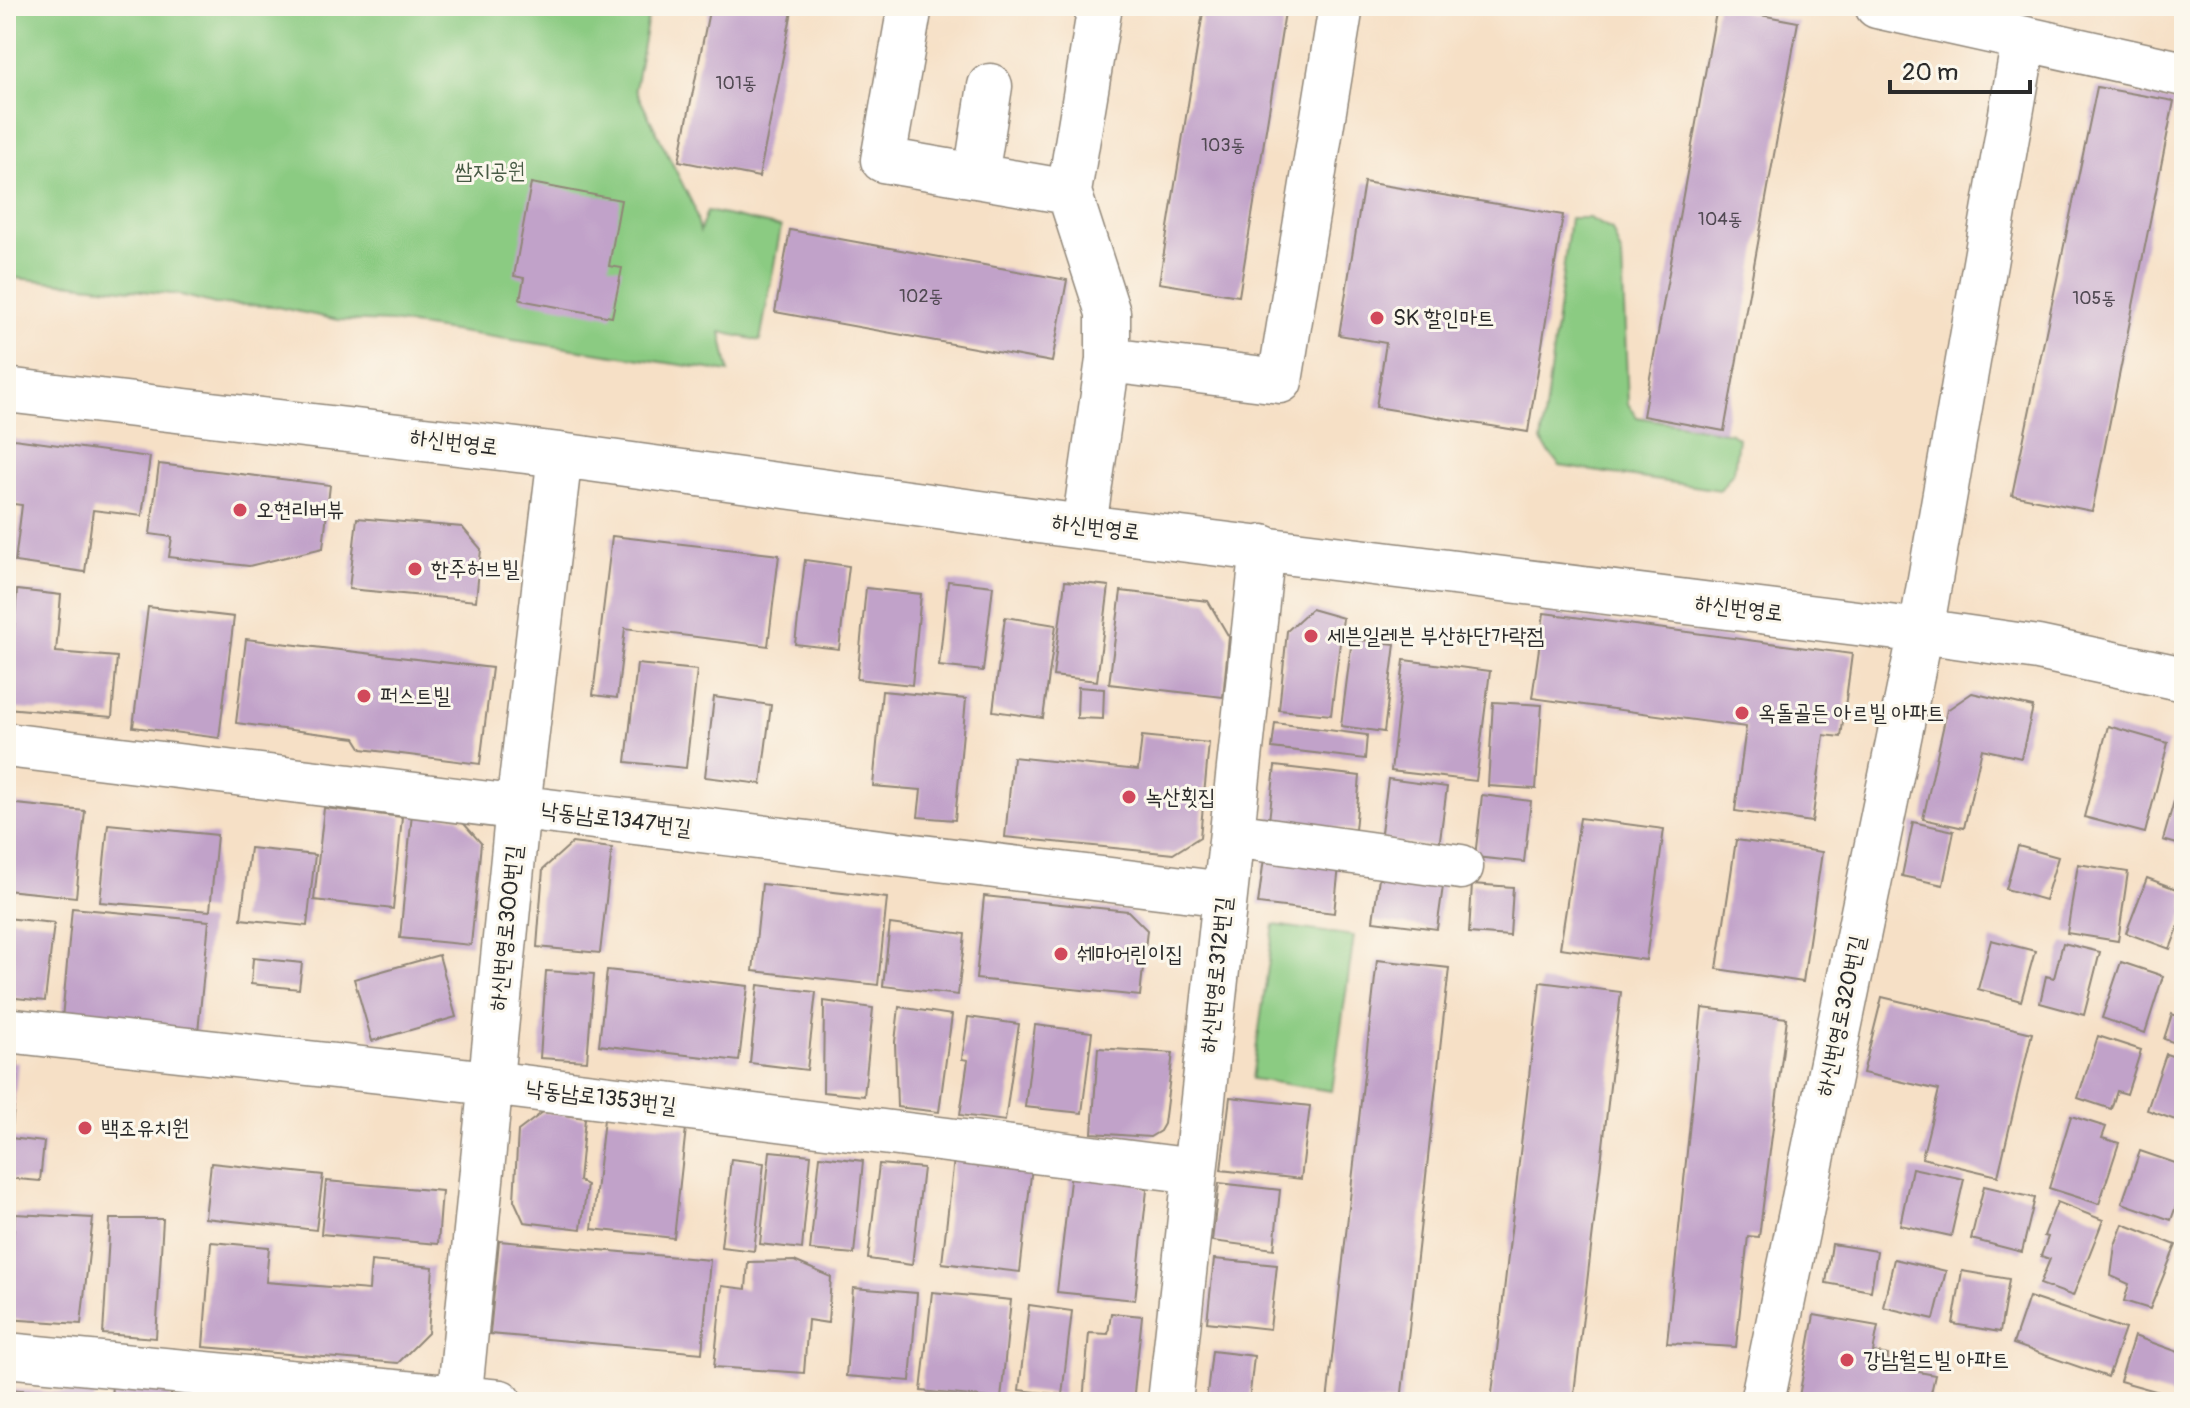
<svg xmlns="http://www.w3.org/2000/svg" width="2190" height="1408" viewBox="0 0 2190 1408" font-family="Pangolin,'Poor Story',sans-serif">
	<rect width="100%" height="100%" fill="#fbf7ec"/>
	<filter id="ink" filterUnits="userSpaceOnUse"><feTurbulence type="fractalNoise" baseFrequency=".0125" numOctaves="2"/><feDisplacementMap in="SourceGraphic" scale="16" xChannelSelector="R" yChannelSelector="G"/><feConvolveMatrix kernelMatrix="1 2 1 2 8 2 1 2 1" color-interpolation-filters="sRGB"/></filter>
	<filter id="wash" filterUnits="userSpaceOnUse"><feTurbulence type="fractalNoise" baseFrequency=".006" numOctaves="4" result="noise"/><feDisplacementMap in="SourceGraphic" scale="32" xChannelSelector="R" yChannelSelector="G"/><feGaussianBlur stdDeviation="1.8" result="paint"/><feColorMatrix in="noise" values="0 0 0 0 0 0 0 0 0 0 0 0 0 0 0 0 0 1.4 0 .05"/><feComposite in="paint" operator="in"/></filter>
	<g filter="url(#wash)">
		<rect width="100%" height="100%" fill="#f6e0c6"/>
		<path fill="#8bcb82" stroke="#5b7b56" stroke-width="2" d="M16 6H650L635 89 694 207 700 231 707 211 781 227 760 341 721 332 729 372 391 322 338 320 272 306 215 304 181 295 6 277V14Z
			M1570 218H1589L1612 230 1622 257 1628 404 1637 417 1731 433 1738 438 1734 471 1720 490 1560 466 1541 442Z
			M1274 925 1354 936 1332 1091 1252 1079Z"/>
		<g id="blocks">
			<path fill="#c1a2c9" d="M710 6H793L759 177 679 161Z
				M1204 6H1286L1239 296 1159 283Z
				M1717 7 1798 22 1724 431 1643 416Z
				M2097 87 2174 101 2092 511 2012 495Z
				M6 167 15 183 6 202Z
				M1364 182 1563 215 1528 432 1376 407 1386 343 1339 335Z
				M531 183 621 200 609 266 622 268 612 317 520 300 524 278 514 276Z
				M790 230 1067 280 1052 362 775 312Z
				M6 438 150 457 142 516 93 510 85 572 15 562 22 505 6 503Z
				M159 464 330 485 323 548 249 566 169 557 172 537 150 534Z
				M357 518 462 527 481 549 476 601 349 589Z
				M612 536 779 555 768 646 625 628 617 698 593 695Z
				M805 560 849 566 839 649 795 644Z
				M948 581 993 586 983 671 939 666Z
				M1065 581 1109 586 1097 681 1053 676Z
				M866 588 921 594 912 685 857 679Z
				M17 590 61 595 56 652 117 657 112 717 6 708V653L12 654Z
				M1121 591 1208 601 1229 637 1223 697 1109 684Z
				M148 607 234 617 219 738 133 727Z
				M1311 609 1343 618 1331 715 1279 710 1287 631Z
				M1544 613 1852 654 1841 737 1824 735 1812 822 1735 811 1746 727 1532 698Z
				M1005 617 1056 625 1043 718 993 711Z
				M246 639 492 668 480 764 362 749 355 738 236 723Z
				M1352 639 1395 644 1384 732 1341 726Z
				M1404 660 1490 671 1476 781 1391 771Z
				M637 664 697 670 686 768 626 762Z
				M1078 687 1104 689 1103 719 1077 718Z
				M882 691 966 699 955 820 918 817 921 790 873 786Z
				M1972 693 2033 707 2021 758 1982 749 1964 828 1923 819 1947 710Z
				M714 697 771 705 761 784 705 777Z
				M1493 702 1542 705 1536 789 1488 786Z
				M1275 723 1367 735 1365 759 1272 748Z
				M2108 726 2168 743 2145 833 2084 817Z
				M1142 736 1209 743 1200 837 1173 854 1005 837 1013 757 1138 770Z
				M1275 766 1360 776 1355 830 1269 821Z
				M2184 766V846L2163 840Z
				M1388 779 1447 787 1439 847 1380 840Z
				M1482 795 1531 801 1524 862 1475 857Z
				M6 803 85 811 76 897 6 890Z
				M324 808 402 817 393 909 314 900Z
				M412 813 458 817 481 843 471 945 400 938Z
				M1580 818 1664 829 1646 960 1560 948Z
				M1913 822 1954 831 1943 885 1902 876Z
				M108 824 217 835 210 911 100 902Z
				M1736 840 1822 852 1803 982 1717 969Z
				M572 843 612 848 600 953 537 947 543 869Z
				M2018 846 2058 857 2045 900 2006 889Z
				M250 848 315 855 307 926 241 919Z
				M1264 858 1339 866 1334 913 1258 904Z
				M2078 864 2128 872 2118 941 2067 933Z
				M1380 870 1444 879 1437 929 1373 921Z
				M2147 878 2184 892V912L2170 949 2126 933Z
				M762 884 887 898 878 985 753 971Z
				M1472 884 1513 887 1510 936 1469 933Z
				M984 896 1128 911 1147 930 1140 996 976 979Z
				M72 908 209 921 198 1032 62 1019Z
				M6 918 54 923 45 1001 6 997Z
				M890 924 965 934 958 995 883 986Z
				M1991 940 2035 951 2021 1001 1978 989Z
				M2063 943 2100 952 2084 1015 2040 1003 2046 976 2054 978Z
				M439 955 456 1017 372 1041 354 979Z
				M253 958 302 963 299 989 251 984Z
				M1377 960 1449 968 1401 1402H1327Z
				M2121 962 2163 976 2145 1033 2102 1018Z
				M607 970 748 986 739 1061 599 1045Z
				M546 971 594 974 587 1061 540 1058Z
				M1540 982 1621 992 1573 1402H1491Z
				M758 985 816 992 807 1070 750 1063Z
				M1882 997 2032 1033 1998 1176 1922 1158 1939 1090 1863 1073Z
				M824 1001 873 1008 864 1096 823 1092Z
				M2184 1006V1046L2164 1039 2172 1014 2180 1017Z
				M899 1007 952 1015 939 1112 897 1107 895 1042Z
				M1702 1008 1787 1018 1759 1237 1748 1236 1736 1347 1667 1343Z
				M968 1017 1019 1024 1005 1121 960 1115 968 1060 962 1059Z
				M1035 1025 1092 1032 1082 1113 1025 1107Z
				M2098 1036 2141 1050 2127 1094 2117 1091 2111 1109 2078 1098Z
				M1098 1048 1173 1053 1164 1124 1160 1131 1150 1137 1092 1133Z
				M2166 1054 2184 1060V1123L2147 1110Z
				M6 1061 18 1062 11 1138 44 1142 40 1181 6 1178Z
				M1230 1097 1310 1106 1301 1179 1221 1170Z
				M543 1112 585 1118 579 1181 587 1185 581 1229 524 1222 514 1200 518 1131Z
				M2071 1116 2106 1127 2102 1138 2119 1143 2099 1204 2049 1188Z
				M604 1119 686 1128 674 1238 592 1229Z
				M770 1151 811 1155 802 1249 760 1244Z
				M2140 1151 2184 1166V1184L2171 1220 2122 1203Z
				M820 1156 863 1161 854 1254 810 1250Z
				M731 1159 764 1163 754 1251 721 1247Z
				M954 1159 1032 1166 1020 1272 942 1263Z
				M211 1163 323 1175 316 1230 205 1218Z
				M879 1164 923 1168 912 1265 868 1259Z
				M1912 1168 1964 1179 1951 1236 1900 1225Z
				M1071 1172 1135 1179 1147 1190 1135 1300 1057 1292Z
				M326 1181 442 1191 438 1244 321 1234Z
				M1219 1183 1280 1190 1274 1249 1212 1241Z
				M1984 1186 2035 1198 2022 1252 1971 1239Z
				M2057 1202 2103 1220 2073 1296 2040 1284 2050 1259 2041 1256 2048 1237 2044 1236Z
				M15 1214 93 1218 81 1324 6 1319Z
				M110 1219H163L156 1338 103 1334Z
				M2123 1224 2176 1245 2150 1309 2124 1301 2129 1284 2111 1276 2115 1245Z
				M499 1241 710 1260 702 1353 490 1334Z
				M211 1242 269 1247 266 1282 369 1290 371 1261 433 1267 428 1333 398 1363 203 1347Z
				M1832 1244 1877 1251 1871 1291 1826 1283Z
				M1214 1259 1277 1265 1270 1329 1207 1322Z
				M1894 1259 1946 1271 1934 1319 1883 1307Z
				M794 1261 831 1277 828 1323 808 1320 804 1373 714 1367 722 1286 746 1289 748 1262Z
				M1962 1271 2009 1279 2000 1332 1953 1324Z
				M853 1288 917 1293 910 1381 846 1376Z
				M932 1292 1011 1300 1001 1399 921 1391Z
				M2029 1297 2125 1329 2108 1377 2013 1344Z
				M1029 1305 1072 1311 1062 1395 1019 1390Z
				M1111 1313 1142 1316 1133 1402H1083L1089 1333 1108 1334Z
				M1814 1315 1878 1326 1873 1352 1888 1355 1887 1366 1935 1375 1929 1402H1798Z
				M2134 1336 2184 1354V1399L2120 1381Z
				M1212 1351 1254 1356 1249 1402H1206Z
				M112 1383 172 1389 170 1402H111Z
				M6 1389 95 1395 94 1402H6Z"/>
		</g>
	</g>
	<g filter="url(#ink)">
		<use href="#blocks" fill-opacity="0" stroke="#908678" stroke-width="2"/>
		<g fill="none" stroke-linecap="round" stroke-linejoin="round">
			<g stroke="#908678" stroke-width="47">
				<path id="minor" d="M910 6 883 160 1069 192 1100 6
					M1877 6 2184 74
					M976 176 990 86
					M1069 192 1108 313V360L1084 526
					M1108 360 1280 381 1341 6
					M6 390 560 455 1068 525 1921 631 2038 648 2184 679
					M6 745 1225 894
					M1232 835 1461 867
					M6 1030 490 1083 1195 1171
					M6 1355 500 1402
					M459 1402 518 807 560 455
					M1170 1402 1263 547
					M1762 1402 1921 631 2024 39"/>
			</g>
			<use href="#minor" stroke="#fff" stroke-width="44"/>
		</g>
	</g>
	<g fill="#d1495b" stroke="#fbf7ec" stroke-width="3">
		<circle cx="1377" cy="318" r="8"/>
		<circle cx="240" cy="510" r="8"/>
		<circle cx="415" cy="569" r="8"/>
		<circle cx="1311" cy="636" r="8"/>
		<circle cx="364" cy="696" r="8"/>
		<circle cx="1742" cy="713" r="8"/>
		<circle cx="1129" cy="797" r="8"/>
		<circle cx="1061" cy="954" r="8"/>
		<circle cx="85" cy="1128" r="8"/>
		<circle cx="1847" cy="1360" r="8"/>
	</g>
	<g text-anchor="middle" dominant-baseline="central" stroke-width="6" stroke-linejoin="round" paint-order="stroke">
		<g font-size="18" fill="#504952">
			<text x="736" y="83">101동</text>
			<text x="1223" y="145">103동</text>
			<text x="1720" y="219">104동</text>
			<text x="921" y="296">102동</text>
			<text x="2094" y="298">105동</text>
		</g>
		<g font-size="22" fill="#485b45" stroke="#fbf7ec">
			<text x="490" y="171">쌈지공원</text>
		</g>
		<g font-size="22" fill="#2b2b2b" stroke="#fbf7ec" text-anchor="start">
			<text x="1393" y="318">SK 할인마트</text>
			<text x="256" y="510">오현리버뷰</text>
			<text x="431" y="569">한주허브빌</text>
			<text x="1327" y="636">세븐일레븐 부산하단가락점</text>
			<text x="380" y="696">퍼스트빌</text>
			<text x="1758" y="713">옥돌골든 아르빌 아파트</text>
			<text x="1145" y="797">녹산횟집</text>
			<text x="1077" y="954">쉐마어린이집</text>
			<text x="101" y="1128">백조유치원</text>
			<text x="1863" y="1360">강남월드빌 아파트</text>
		</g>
		<g font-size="22" fill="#2b2b2b" stroke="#fbf7ec">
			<text transform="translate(454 442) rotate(7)">하신번영로</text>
			<text transform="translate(1096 527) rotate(7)">하신번영로</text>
			<text transform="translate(1739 608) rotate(7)">하신번영로</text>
			<text transform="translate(616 819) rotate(7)">낙동남로1347번길</text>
			<text transform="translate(506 928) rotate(-84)">하신번영로300번길</text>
			<text transform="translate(1216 975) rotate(-84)">하신번영로312번길</text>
			<text transform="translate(1841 1016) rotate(-78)">하신번영로320번길</text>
			<text transform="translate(601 1097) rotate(7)">낙동남로1353번길</text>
		</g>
	</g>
	<rect width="2190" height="1408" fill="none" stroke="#fbf7ec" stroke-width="32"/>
	<path d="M1890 80v12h140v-12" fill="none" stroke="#2b2b2b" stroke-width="4"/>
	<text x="1902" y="80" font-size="24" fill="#2b2b2b" stroke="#fbf7ec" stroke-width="6" paint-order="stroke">20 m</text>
</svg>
